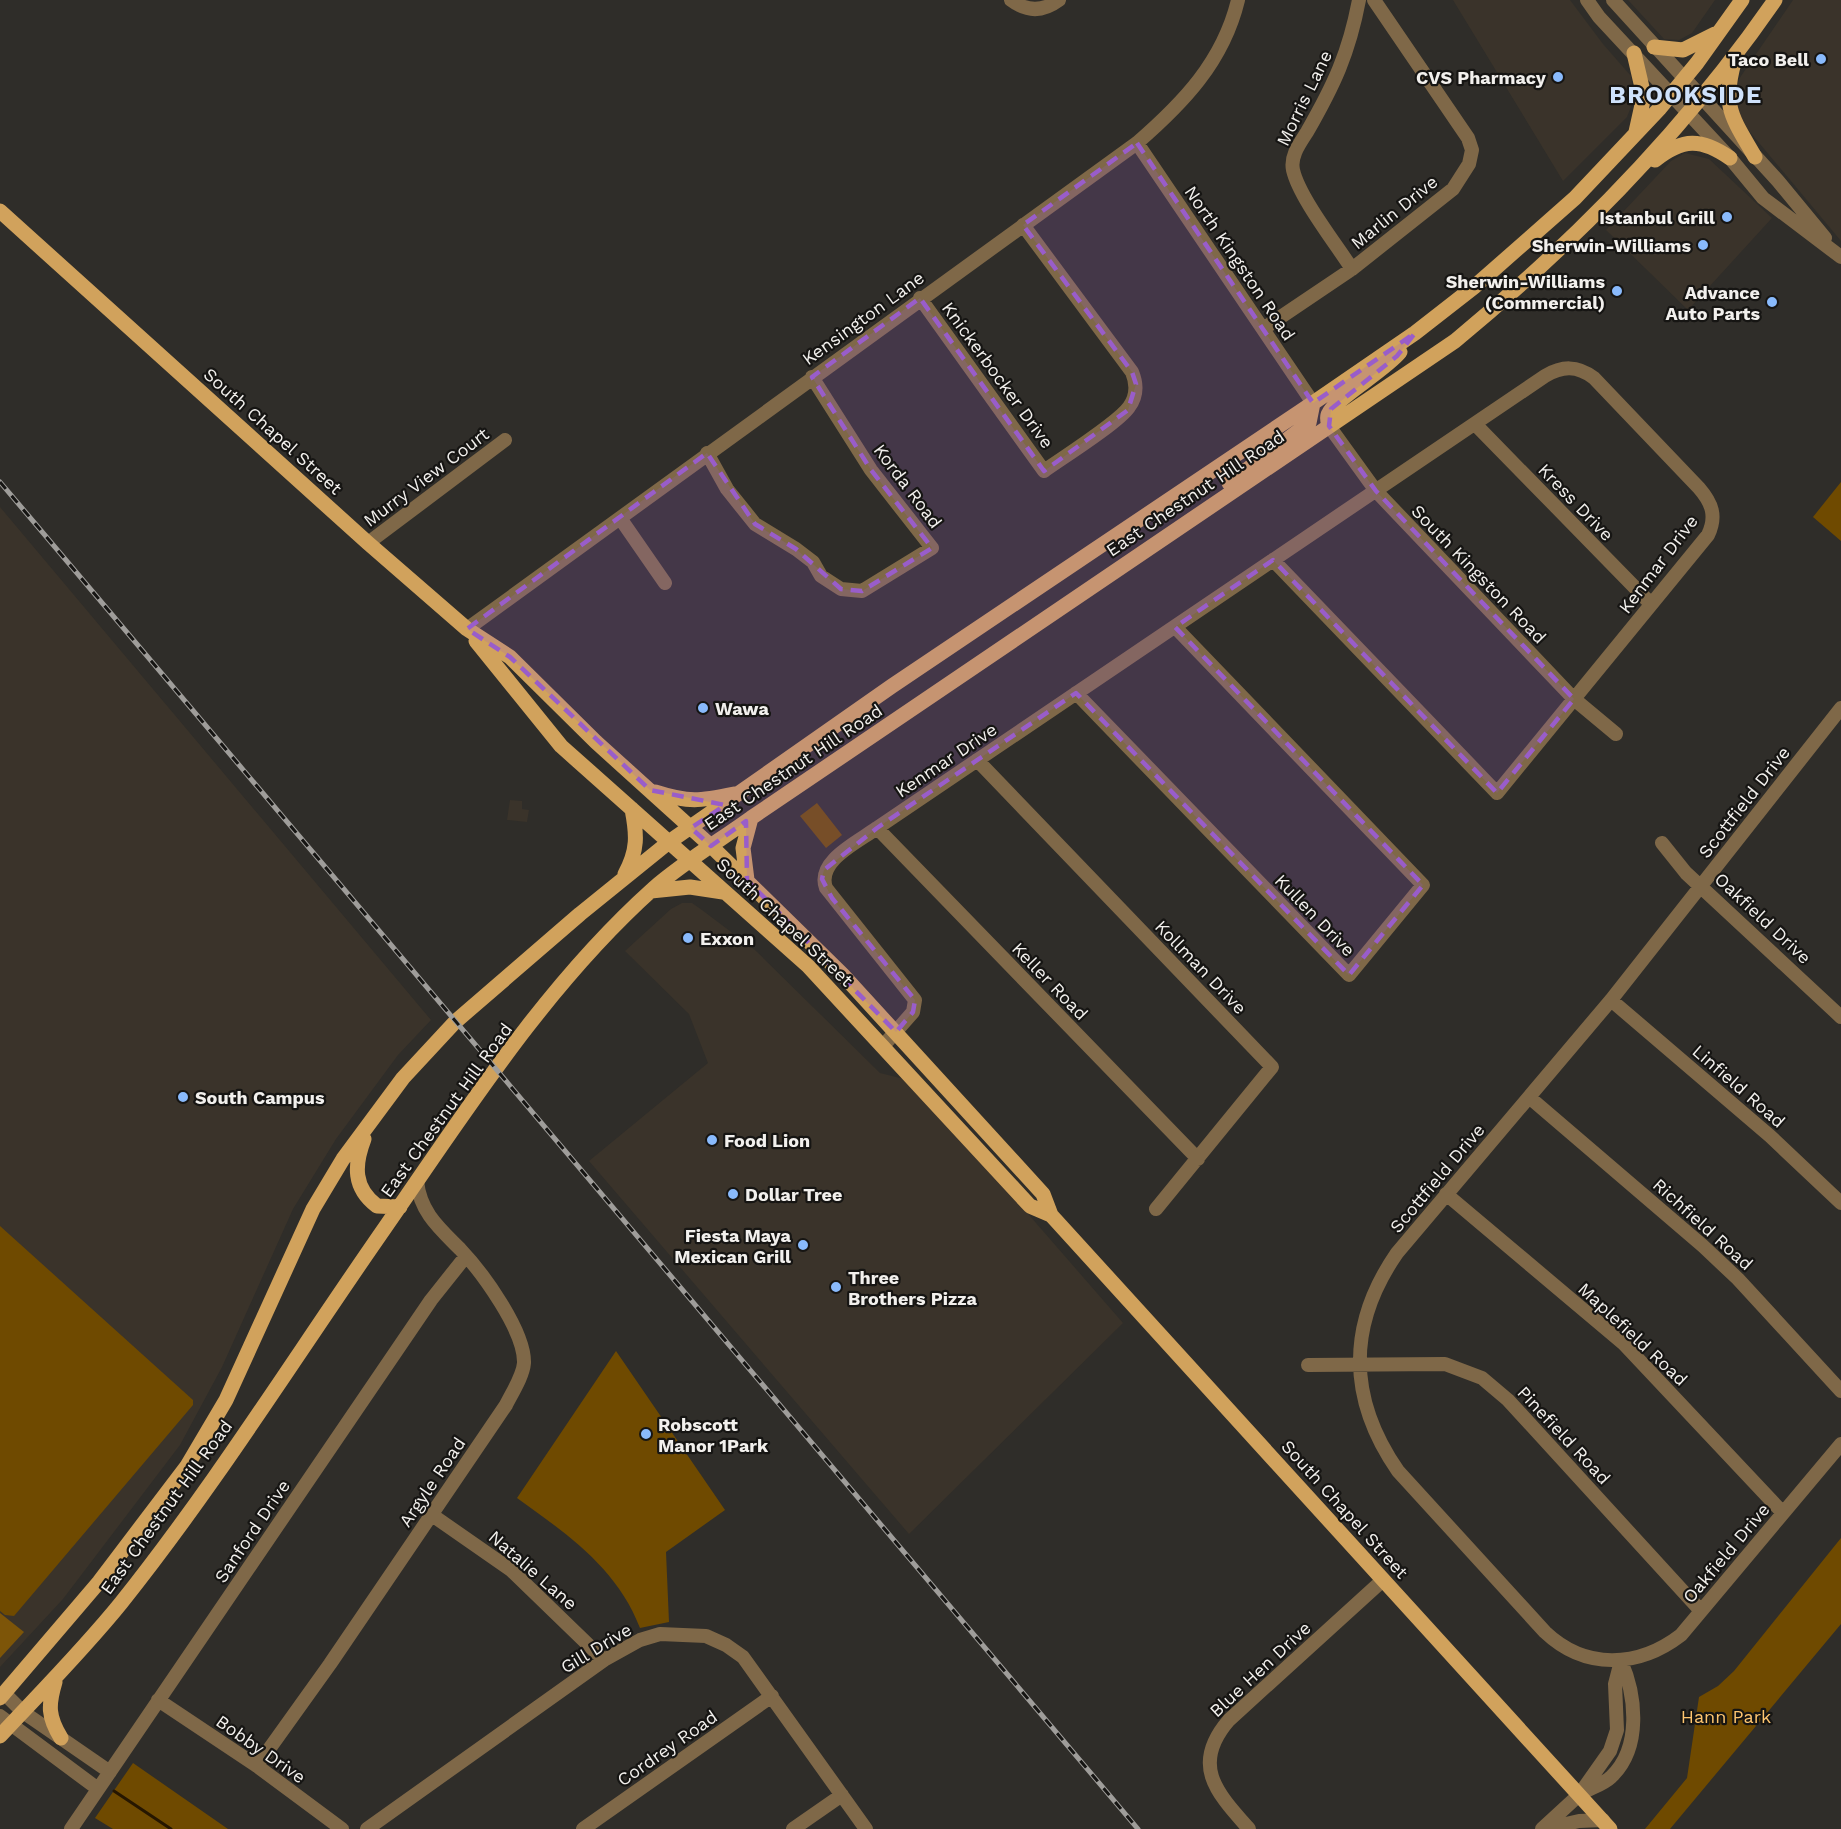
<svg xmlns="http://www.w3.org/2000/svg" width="1841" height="1829" viewBox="0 0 1841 1829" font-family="'Work Sans',sans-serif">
	<rect width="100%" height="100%" fill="#2f2d29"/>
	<path fill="#3a332a" d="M1453 0H1570L1603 44 1631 76 1634 99 1627 117 1563 181Z
		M1628 0H1715L1692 33 1679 40 1664 39Z
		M1793 0H1841V241L1745 126 1737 112 1735 89 1739 79Z
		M1685 153 1709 159 1772 218 1688 310 1606 230 1671 161Z
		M0 507 431 1020 398 1055 336 1139 293 1209 222 1367 180 1445 63 1599 0 1667Z
		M510 800 522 801V809L529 810 527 822 507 820Z
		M682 903H692L702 910 755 950 880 1073 904 1079 1016 1200 1123 1323 909 1534 589 1161 708 1063 689 1014 625 951 671 909Z"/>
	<path fill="#6f4a00" d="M1841 482V541L1813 517Z
		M817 803 842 835 826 848 800 816Z
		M0 1226 193 1400V1405L14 1616 5 1615 0 1611Z
		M616 1351 725 1510 666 1552 669 1622 640 1628C617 1568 567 1534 517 1498Z
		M1841 1538V1624L1670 1829H1645L1687 1778 1699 1697 1718 1686 1734 1671Z
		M133 1763 228 1829H113L95 1818Z"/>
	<path fill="#7d5508" d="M0 1613 24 1632 0 1658Z"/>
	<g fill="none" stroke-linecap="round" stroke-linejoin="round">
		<path stroke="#261600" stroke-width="3" d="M114 1791 171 1829"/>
		<path stroke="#7f6848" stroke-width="14" d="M1011 0C1027 12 1043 12 1059 0
			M1587 0 1599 17 1730 158 1763 198 1841 257
			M1613 0 1778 181 1825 238
			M1137 143 1313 403
			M1352 269C1336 244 1299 197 1293 170 1290 156 1300 143 1307 132 1334 85 1349 53 1359 0
			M920 298 1044 471C1062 458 1118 423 1129 407 1137 396 1137 384 1132 372L1023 225
			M1263 329 1352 269 1453 189 1469 164 1472 150 1468 138 1374 0
			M1475 424 1651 604
			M1329 426 1376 491 1574 699 1616 734
			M707 453 727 489 755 524 796 549 813 562 821 576 841 589 862 591 932 548 871 470 812 377
			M620 518 665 583
			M368 543 505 440
			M467 629 1137 143C1183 103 1223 62 1238 0
			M1076 693 1349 975 1423 885 1175 627
			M1841 708 1611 1000 1397 1253C1347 1325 1348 1399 1398 1471L1545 1632C1585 1670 1638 1668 1681 1635L1841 1444
			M977 760 1272 1067 1156 1209
			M877 828 1198 1159
			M1662 843 1686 873 1841 1017
			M1611 1000 1770 1136 1841 1203
			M883 1046 913 1012 915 1000 826 888C816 861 858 842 877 828L1545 376C1562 366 1577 365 1594 378L1699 488C1712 503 1717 516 1708 535L1497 793 1273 560
			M1529 1097 1703 1246 1738 1279 1841 1391
			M1446 1194 1624 1344 1783 1513
			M1308 1365 1445 1364 1482 1378 1508 1400 1701 1611
			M432 1515 511 1570 604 1660
			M4 1693 23 1712 110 1772
			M158 1700 257 1766 342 1829
			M0 1716 98 1789
			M257 1766 330 1664 506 1405C512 1393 523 1376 524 1363 525 1331 482 1272 460 1249 439 1228 420 1212 417 1181
			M1582 1793C1591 1788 1604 1784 1611 1777 1642 1748 1636 1695 1621 1661
			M71 1829 431 1300 466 1256
			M367 1829 604 1660 640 1640 660 1634 706 1636 726 1645 743 1657 866 1829
			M583 1829 772 1696
			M793 1829 842 1795
			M1249 1829C1217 1793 1190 1765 1229 1720L1383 1580
			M1542 1829 1579 1795 1610 1751 1617 1730 1615 1684 1621 1661
			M1544 1829 1579 1821 1603 1820"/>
		<path stroke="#d1a25c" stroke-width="15" d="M1654 47 1683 50 1715 34
			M1634 53 1644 96 1636 132
			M1735 59C1721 106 1732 117 1755 157
			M1655 160C1683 138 1701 138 1730 158
			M0 211 368 543 467 629 510 657 596 742 711 846 842 974 1043 1194 1051 1215 1610 1829
			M1329 426C1328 422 1326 417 1329 413 1335 399 1386 370 1400 352
			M1229 483 1309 423 1313 403
			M476 641 561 746 808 966 1030 1206 1051 1215
			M655 792C689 803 700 801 734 794
			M625 874C638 850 637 835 632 809
			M747 880 743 848 751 818
			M651 891 690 887 723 892
			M364 1139C354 1165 353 1188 377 1206L400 1207
			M55 1682C48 1705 48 1717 61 1738
			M0 1698 99 1582 187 1466 226 1400 313 1209 343 1159 403 1078 455 1022 580 914 669 842 892 686 1313 403 1415 333 1474 287 1575 198 1660 108 1697 63 1742 0
			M0 1736C41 1692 83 1650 121 1603 212 1489 290 1365 373 1245 459 1122 541 989 654 888 684 862 719 841 751 818L1455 341C1576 241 1686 129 1775 0"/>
		<g stroke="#9f9d9a" stroke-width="5">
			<path id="rail" d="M0 482 1138 1829"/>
		</g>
		<use href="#rail" stroke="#161513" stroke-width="3" stroke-dasharray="9" stroke-linecap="butt"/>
	</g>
	<path fill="#995dca" fill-opacity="0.2" stroke="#995dca" stroke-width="4.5" stroke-dasharray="12 8" stroke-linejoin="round" d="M1137 143 1313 403 1415 333 1397 356 1331 409 1329 426 1376 491 1574 699 1497 793 1273 560 1175 627 1423 885 1349 975 1076 693 877 828 824 870 822 879 832 898 915 1000 913 1012 896 1032 747 880 746 821 711 846 691 828 725 805 650 790 510 657 467 629 707 453 755 524 796 549 841 589 862 591 932 548 871 470 812 377 920 298 1044 471 1128 410 1136 384 1132 372 1023 225Z"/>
	<g fill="#89bafc" stroke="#161513" stroke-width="2">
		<circle cx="1821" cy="59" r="6"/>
		<circle cx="1558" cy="77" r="6"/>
		<circle cx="1727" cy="217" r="6"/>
		<circle cx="1703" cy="245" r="6"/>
		<circle cx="1617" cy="291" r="6"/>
		<circle cx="1772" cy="302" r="6"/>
		<circle cx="703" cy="708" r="6"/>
		<circle cx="688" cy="938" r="6"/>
		<circle cx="183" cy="1097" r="6"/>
		<circle cx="712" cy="1140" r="6"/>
		<circle cx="733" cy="1194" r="6"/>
		<circle cx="803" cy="1245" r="6"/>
		<circle cx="836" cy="1287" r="6"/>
		<circle cx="646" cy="1434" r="6"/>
	</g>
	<g text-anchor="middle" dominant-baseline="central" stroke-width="4.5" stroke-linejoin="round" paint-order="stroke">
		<g font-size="18" font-weight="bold" fill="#f2f0ed" stroke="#161513" text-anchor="end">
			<text x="1809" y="59">Taco Bell</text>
			<text x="1546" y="77">CVS Pharmacy</text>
			<text x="1715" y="217">Istanbul Grill</text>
			<text x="1691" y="245">Sherwin-Williams</text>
			<text x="1605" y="281">Sherwin-Williams<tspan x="1605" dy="21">(Commercial)</tspan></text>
			<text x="1760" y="292">Advance<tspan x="1760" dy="21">Auto Parts</tspan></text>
			<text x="715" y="708" text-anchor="start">Wawa</text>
			<text x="700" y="938" text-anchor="start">Exxon</text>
			<text x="195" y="1097" text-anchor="start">South Campus</text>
			<text x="724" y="1140" text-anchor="start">Food Lion</text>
			<text x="745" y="1194" text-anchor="start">Dollar Tree</text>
			<text x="791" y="1235">Fiesta Maya<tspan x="791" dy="21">Mexican Grill</tspan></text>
			<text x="848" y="1277" text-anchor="start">Three<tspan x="848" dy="21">Brothers Pizza</tspan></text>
			<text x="658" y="1424" text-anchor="start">Robscott<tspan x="658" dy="21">Manor 1Park</tspan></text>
		</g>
		<g font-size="18" fill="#f2f0ed" stroke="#161513">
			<text transform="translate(1304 98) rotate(-64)">Morris Lane</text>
			<text transform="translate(1394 212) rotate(-39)">Marlin Drive</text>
			<text transform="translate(1240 263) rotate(56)">North Kingston Road</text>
			<text transform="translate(863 318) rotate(-36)">Kensington Lane</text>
			<text transform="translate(998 375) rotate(54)">Knickerbocker Drive</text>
			<text transform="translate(273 431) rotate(42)">South Chapel Street</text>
			<text transform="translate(426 477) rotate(-37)">Murry View Court</text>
			<text transform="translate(908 486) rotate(53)">Korda Road</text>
			<text transform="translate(1195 493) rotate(-34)">East Chestnut Hill Road</text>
			<text transform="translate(1576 502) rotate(46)">Kress Drive</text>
			<text transform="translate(1658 564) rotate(-53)">Kenmar Drive</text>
			<text transform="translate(1479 574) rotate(46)">South Kingston Road</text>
			<text transform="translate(946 760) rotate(-34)">Kenmar Drive</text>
			<text transform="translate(793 767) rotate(-34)">East Chestnut Hill Road</text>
			<text transform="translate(1744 802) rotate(-52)">Scottfield Drive</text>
			<text transform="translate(1315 915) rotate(46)">Kullen Drive</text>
			<text transform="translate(1763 918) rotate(43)">Oakfield Drive</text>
			<text transform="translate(785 922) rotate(43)">South Chapel Street</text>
			<text transform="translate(1201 967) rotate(46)">Kollman Drive</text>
			<text transform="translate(1050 981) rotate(46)">Keller Road</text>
			<text transform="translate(1739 1086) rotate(41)">Linfield Road</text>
			<text transform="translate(446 1110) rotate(-54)">East Chestnut Hill Road</text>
			<text transform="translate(1437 1178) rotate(-50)">Scottfield Drive</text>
			<text transform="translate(1703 1224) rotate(42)">Richfield Road</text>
			<text transform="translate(1633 1334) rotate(43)">Maplefield Road</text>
			<text transform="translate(1564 1435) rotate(47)">Pinefield Road</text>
			<text transform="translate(432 1482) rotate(-56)">Argyle Road</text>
			<text transform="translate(166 1507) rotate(-54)">East Chestnut Hill Road</text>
			<text transform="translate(1345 1509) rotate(48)">South Chapel Street</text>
			<text transform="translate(252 1531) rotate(-56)">Sanford Drive</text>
			<text transform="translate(1726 1553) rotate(-50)">Oakfield Drive</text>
			<text transform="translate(533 1570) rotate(41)">Natalie Lane</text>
			<text transform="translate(596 1648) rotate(-31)">Gill Drive</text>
			<text transform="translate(1260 1669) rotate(-43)">Blue Hen Drive</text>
			<text transform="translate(667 1748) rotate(-35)">Cordrey Road</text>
			<text transform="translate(261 1749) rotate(35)">Bobby Drive</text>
		</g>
		<g font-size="18" fill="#ffc670" stroke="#161513">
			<text x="1726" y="1716">Hann Park</text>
		</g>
		<g font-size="24" font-weight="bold" letter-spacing="1.5" fill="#cfe2fb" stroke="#161513">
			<text x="1686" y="95">BROOKSIDE</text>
		</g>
	</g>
</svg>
